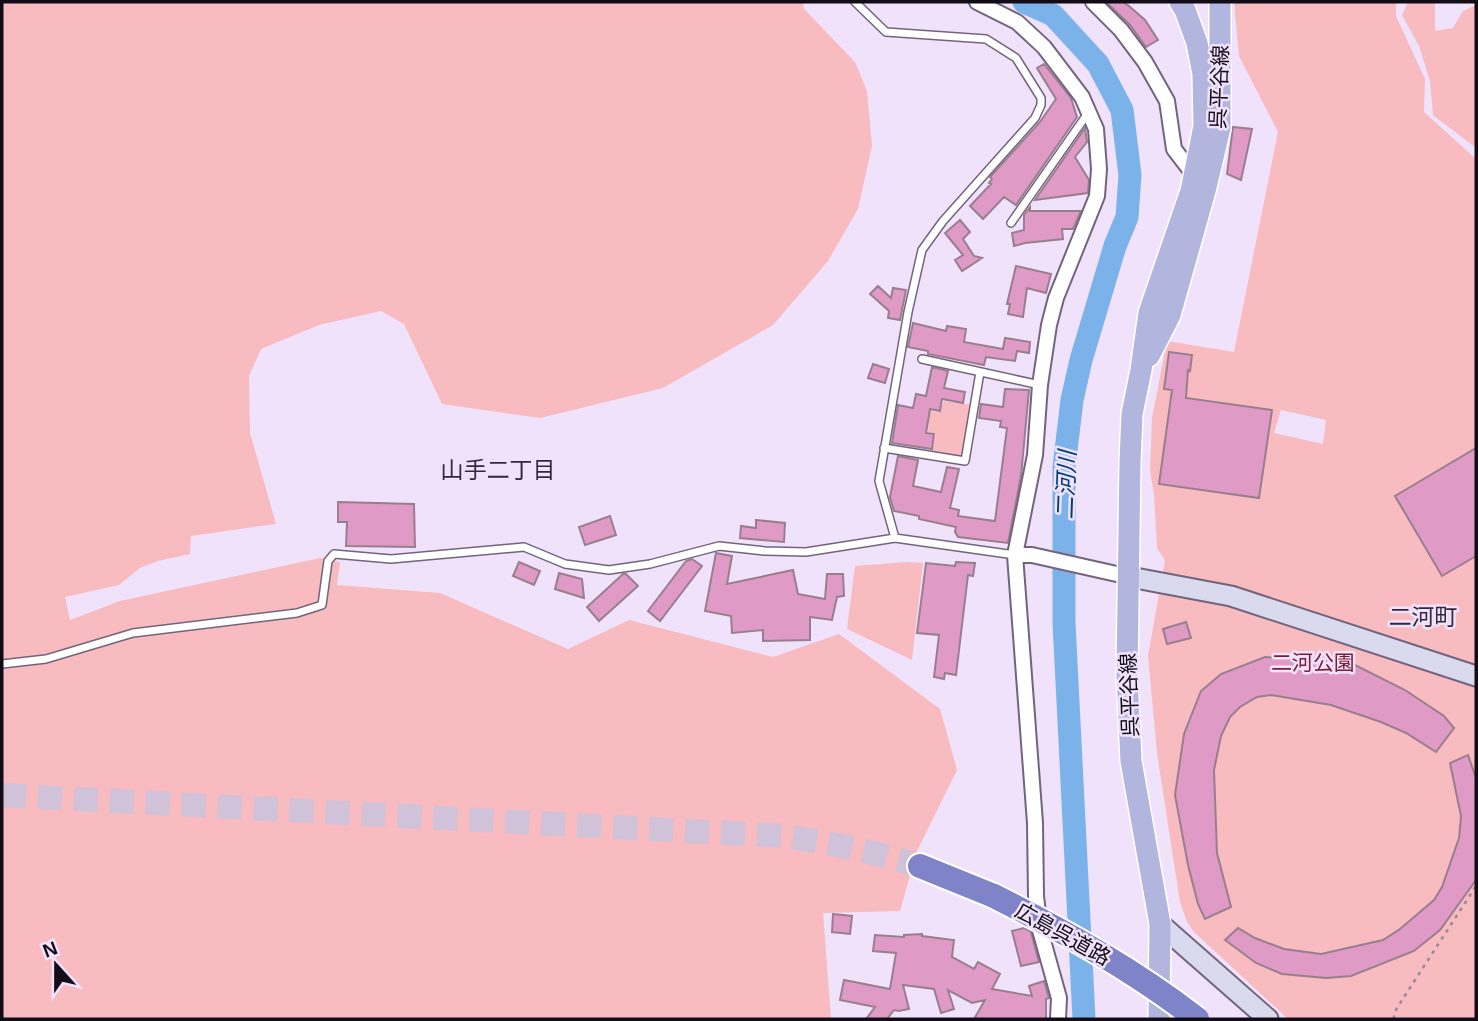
<svg xmlns="http://www.w3.org/2000/svg" width="1478" height="1021" viewBox="0 0 1478 1021" font-family="Helvetica,'Noto Sans JP',sans-serif">
	<rect width="100%" height="100%" fill="#f1e2fc"/>
	<path fill="#f7bbc0" fill-rule="evenodd" d="M2 2H803L804 9 855 62 867 91 872 146 858 209 828 261 773 325 663 388 540 418 442 404 404 324 381 311 319 325 261 349 249 376 250 433 276 524 191 536 190 554 158 561 140 568 119 585 65 597 70 620 120 601 320 558 340 562 337 585 440 593 568 649 629 620 773 657 839 634 940 709 957 770 917 851 900 911 823 913 831 1019H2Z
		M1234 2H1396V16L1425 79 1424 112 1476 159V1019H1288L1194 932 1187 922 1180 902 1157 753 1148 656 1165 560 1157 548 1154 494 1150 471 1152 418 1167 341 1234 352 1278 132 1239 56ZM1281 410 1326 420 1323 444 1274 433Z
		M1408 2H1435V31L1453 28 1463 11 1476 5V148L1433 115 1430 81 1419 46 1402 15Z
		M944 401 973 405 963 459 931 454 936 434 928 432 930 411 940 412Z
		M907 562 923 563 912 660 847 629 855 566Z"/>
	<g fill="none" stroke-linecap="round" stroke-linejoin="round">
		<path stroke="#7cb2ea" stroke-width="23" d="M1024 2 1053 15 1098 64 1122 110 1130 175 1127 217 1115 246 1081 360 1072 400 1064 467V623L1084 1019"/>
	</g>
	<path fill="#df9ac5" stroke="#997f8e" stroke-width="2" d="M1106 2H1123L1129 6 1145 20 1158 40 1146 47 1130 25Z
		M1044 64 1071 98 1077 117 1016 205 1004 197 983 219 970 206 991 184 989 183 992 179 990 177 1040 122 1056 99 1037 68Z
		M1233 127 1252 129 1241 180 1227 174Z
		M1085 128 1087 142 1075 157 1089 180 1088 193 1035 200Z
		M1030 207V211H1081L1073 229H1062L1063 239 1025 243 1014 246 1012 233 1024 230V215Z
		M960 220 970 232 963 239 974 256 982 258 962 271 955 260 963 255 945 233Z
		M1016 266 1051 274 1046 293 1027 288 1023 317 1008 314 1010 304H1007Z
		M878 286 891 298 893 288 906 290 900 320 888 318 889 311 870 294Z
		M913 323 946 331 947 326 966 329 964 342 1003 349 1005 338 1030 342 1029 353 1017 351 1015 361 986 357 984 365 928 354V351L908 347Z
		M1169 352 1192 355 1190 371 1188 370 1186 398 1272 410 1259 498 1159 484 1172 390 1164 389Z
		M873 364 889 369 885 383 868 378Z
		M932 367 948 371 944 388 965 392 963 403 942 399 940 411 930 409 926 433 934 434 932 449 892 443 898 405 913 408 916 394 926 396Z
		M1005 389 1029 390 1021 476 1008 543 958 537 955 532 956 527 919 519V516L894 511 890 497 898 456 918 460 913 486 941 492 947 467 959 469 950 508 959 510 958 516 995 521 1007 428 1000 427 1001 421 979 418 981 404 1003 407Z
		M1476 448V556L1442 576 1395 496Z
		M338 502 414 504 415 547 346 546 347 522H338Z
		M610 516 616 535 585 545 579 527Z
		M756 520 785 523 784 542 740 538 741 526 756 528Z
		M716 553 732 556 727 584 793 570 798 594 825 599 827 574H843L844 596 837 597 832 620 810 617V640L763 641V630L732 633 731 616 705 611Z
		M692 559 702 566 660 621 648 611 686 561Z
		M519 562 540 571 534 585 513 576Z
		M956 562 975 563 973 576 968 575 956 675 945 673 944 679 934 677 939 635 917 633 926 563 955 566Z
		M559 573 582 579 584 598 555 589Z
		M623 574H626L638 586 599 621 587 607Z
		M1186 622 1191 638 1167 644 1163 629Z
		M1265 657 1349 662 1405 690 1444 716 1454 728 1436 752 1406 733 1381 722 1331 705 1271 695 1257 697 1240 707 1230 717 1221 736 1214 770 1217 853 1231 907 1205 919 1198 904 1188 865 1175 795 1184 734 1201 691 1221 674Z
		M1468 755 1476 778V880L1440 930 1414 951 1351 976 1326 978 1282 974 1256 963 1225 940 1238 928 1255 938 1284 949 1321 954 1383 940 1400 929 1434 900 1442 887 1459 838 1461 816 1450 763Z
		M833 914 852 916 850 934 832 932Z
		M1024 928 1031 932 1039 962 1021 966 1012 931Z
		M922 934V936L954 940 952 957 974 969 978 962 1000 974 992 989 1032 996 1029 986 1044 981 1049 998 1046 999V1019H974L985 1000 972 1003 948 990 954 1009 941 1013 934 989 903 985 909 1009 899 1011 894 1010 887 1019H866L875 1007 840 1000 844 980 890 989 896 953 873 951 875 935 904 937V935Z"/>
	<g fill="none" stroke-linecap="round" stroke-linejoin="round">
		<path stroke="#cfc2d9" stroke-width="24" stroke-dasharray="24 12" stroke-linecap="butt" d="M2 795 784 836C831 843 875 852 920 866"/>
		<g stroke="#72657b" stroke-width="10">
			<path id="lane" d="M855 2 886 32 986 39 1016 58 1041 98V105L1035 118 943 221 922 250 908 312 879 481 895 538
				M1011 223 1088 113
				M922 359 1040 385
				M884 448 965 461 980 372
				M2 664 46 659 133 633 297 613 322 605 328 561 334 554 391 559 524 547 565 564 609 570 650 564 719 546 765 551 806 552 895 538 1015 555"/>
		</g>
		<g stroke="#72657b" stroke-width="18">
			<path id="street" d="M977 2 1017 22 1044 47 1082 97 1096 129 1099 169 1097 196 1056 298 1049 325 1040 385 1035 455 1015 555 1035 823 1036 896 1040 930 1059 998 1058 1019
				M1093 2 1121 30 1145 62 1167 101 1174 149 1194 175
				M1015 555H1032L1130 577"/>
		</g>
		<g stroke="#72657b" stroke-width="23">
			<path id="secondary" d="M1130 577 1231 596 1476 676
				M1160 924 1268 1019"/>
		</g>
		<g stroke="#fff" stroke-width="24">
			<path id="primary" d="M1149 356 1170 315 1205 191 1220 128V2
				M1159 1019 1160 924 1131 761 1127 675 1130 462 1132 414 1141 370 1149 313 1191 191 1204 126 1203 74 1197 43 1185 10 1180 2"/>
		</g>
		<g stroke="#fff" stroke-width="28">
			<path id="highway" d="M920 866 994 896"/>
		</g>
		<path stroke="#958a9d" stroke-width="2.5" stroke-dasharray="3.5 5" stroke-linecap="butt" d="M1394 1019V1013L1404 997 1476 886"/>
		<use href="#lane" stroke="#fff" stroke-width="7"/>
		<use href="#street" stroke="#fff" stroke-width="14"/>
		<use href="#secondary" stroke="#d9daee" stroke-width="19"/>
		<use href="#primary" stroke="#b2b5de" stroke-width="21"/>
		<use href="#highway" stroke="#7f83c8" stroke-width="24"/>
		<g stroke="#fff" stroke-width="28" stroke-linecap="butt">
			<path id="highway-bridge" d="M994 896C1065 932 1134 970 1197 1019"/>
		</g>
		<use href="#highway-bridge" stroke="#7f83c8" stroke-width="24"/>
	</g>
	<g text-anchor="middle" dominant-baseline="central" stroke-width="5" stroke-linejoin="round" paint-order="stroke">
		<g font-size="21" fill="#110c15" stroke="#f1e2fc">
			<text transform="translate(1219 87) rotate(-88)">呉平谷線</text>
			<text transform="translate(1129 695) rotate(-92)">呉平谷線</text>
			<text transform="translate(1063 934) rotate(29)">広島呉道路</text>
		</g>
		<g font-size="21" fill="#7b1c32" stroke="#f1e2fc">
			<text x="1313" y="662">二河公園</text>
		</g>
		<g font-size="23" fill="#34283c" stroke="#f1e2fc">
			<text x="498" y="470">山手二丁目</text>
			<text x="1423" y="617">二河町</text>
		</g>
		<g font-size="23" font-style="italic" fill="#003e71" stroke="#f1e2fc">
			<text transform="translate(1066 485) rotate(-88)">二河川</text>
		</g>
	</g>
	<rect width="1478" height="1021" fill="none" stroke="#110c15" stroke-width="7"/>
	<g transform="translate(56 965) rotate(339)" stroke="#f1e2fc" stroke-width="5" paint-order="stroke">
	<path d="M0-5L12 26L0 18L-12 26Z" fill="#110c15"/>
	<text y="-10" font-size="19" font-weight="bold" text-anchor="middle" fill="#110c15">N</text>
	</g>
</svg>
